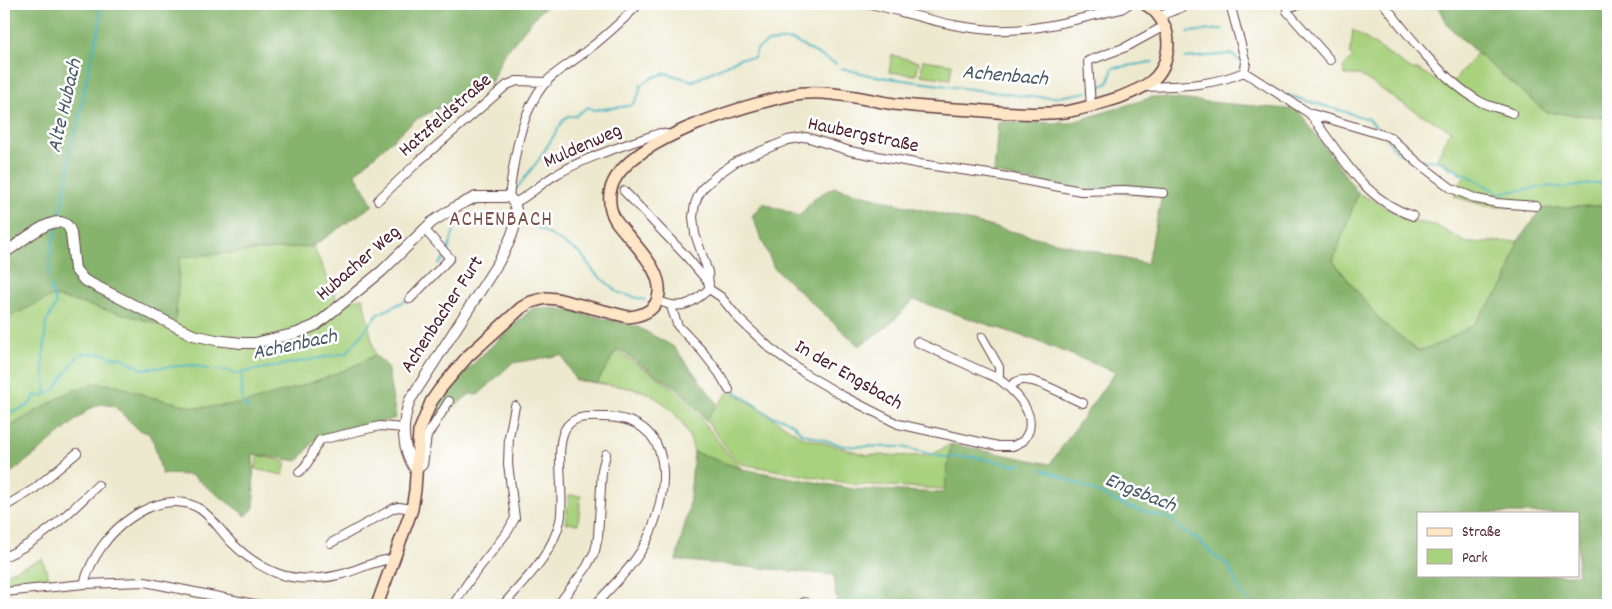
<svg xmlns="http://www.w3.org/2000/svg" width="1612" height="609" viewBox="0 0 1612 609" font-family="Dekko,sans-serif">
	<rect width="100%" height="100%" fill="#fff"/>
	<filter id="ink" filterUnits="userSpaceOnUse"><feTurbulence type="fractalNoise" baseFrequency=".02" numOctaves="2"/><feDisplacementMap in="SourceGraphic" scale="10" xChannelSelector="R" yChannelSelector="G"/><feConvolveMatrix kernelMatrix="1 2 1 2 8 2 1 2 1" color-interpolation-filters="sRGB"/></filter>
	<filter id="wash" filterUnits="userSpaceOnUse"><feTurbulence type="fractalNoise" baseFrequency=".0096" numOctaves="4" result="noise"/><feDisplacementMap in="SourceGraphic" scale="20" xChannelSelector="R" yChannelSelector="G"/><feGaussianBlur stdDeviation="1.12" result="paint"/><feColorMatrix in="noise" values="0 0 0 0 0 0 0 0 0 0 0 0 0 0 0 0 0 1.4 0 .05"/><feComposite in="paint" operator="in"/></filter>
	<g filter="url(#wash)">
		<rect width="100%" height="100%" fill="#ede9cf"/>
		<path fill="#a8d27e" stroke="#797854" d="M1353 30 1412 70H1419L1448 88 1477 53 1546 112 1608 118V205L1541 209 1485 206 1454 196 1465 175 1437 158 1451 130 1411 109 1360 75H1345L1343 67 1353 57 1350 55Z
			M892 55 919 62 916 75 889 72Z
			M923 60 952 64 950 79 921 75Z
			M1358 193 1414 222 1435 225 1467 243 1518 241 1505 284 1473 325 1439 344 1418 351 1381 321 1333 261Z
			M313 246 338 302 363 298 375 355C336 378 289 389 246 404L198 408 150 397 117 385 69 392 4 430V319L53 296 175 327 180 257Z
			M616 351C634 363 662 378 677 392 702 415 718 445 742 469L694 452C688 425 672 406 647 393 636 388 610 385 597 383Z
			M730 390 802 437 868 455 929 456 951 444 945 489 852 484 742 464 735 459 706 420Z
			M258 455 286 462 283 475 255 469Z
			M569 495 581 496 578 524 565 523Z
			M42 559 50 580 4 585V574Z"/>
		<path fill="#86b46d" stroke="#686a4c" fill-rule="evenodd" d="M4 4H550L539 12 502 57 492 81 415 120 355 173 373 205 313 246 180 257 175 328 53 296 4 319Z
			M1438 4H1608V118L1546 112 1477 53 1448 26Z
			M1153 97 1298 110 1358 193 1333 261 1381 321 1418 351 1439 344 1473 325 1505 284 1518 241 1541 209 1608 205V605H837L834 575 676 560 689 508 694 452 742 469 853 489 944 493 951 444 1050 464 1115 372 1034 340 914 300 889 325 859 346 774 268 752 216 763 203 799 216 816 197 834 187 902 205 1147 264 1162 196 1124 193 1074 191 994 173 998 122 1070 123ZM1418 513H1578V575H1418Z
			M533 308 562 309 636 326 674 347 717 403 706 420 678 389 617 349 597 383 575 380 562 355 512 363 478 395 470 394 428 427 443 393 503 335Z
			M375 355 387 366 396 418 315 440 298 461 253 454 254 508 246 516 191 475 162 474 153 440 148 433 139 430 114 406 101 404 89 409 38 452 4 478V430L69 392 93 383 117 385 150 397 198 408 246 403C289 389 336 378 375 355Z"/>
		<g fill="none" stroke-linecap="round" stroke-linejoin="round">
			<path stroke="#45b4bf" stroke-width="2" d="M1188 32 1223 29
				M1185 58 1232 54 1243 64
				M841 68 873 76 1030 97H1059L1087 92
				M1092 91 1108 83 1113 68 1153 62
				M1287 95 1369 119 1379 130
				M1387 139 1398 153 1405 155
				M1419 160 1440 161 1450 168H1455L1460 174H1466L1498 193 1551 186 1562 188 1597 183 1608 185
				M517 188 540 158 564 119 568 116H575L588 107 594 110 629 106 634 103 638 96 641 85 652 78 665 73 693 81 741 58H754L757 49 768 42 792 40 836 64
				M60 215 69 170 70 147 79 121 86 81 100 23V4
				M522 218 580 253 595 273 619 293 645 300
				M448 251 459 213
				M439 264 446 256
				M48 277 51 248 58 227
				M706 349 719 364 729 382
				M216 370H227L233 374 347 353 378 314 405 301 408 298
				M242 371V401L248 409
				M732 389 771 416 784 419 794 425 801 433 844 446 902 447 943 457H974L1015 465 1021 463
				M44 396 46 388 43 366 46 323 56 304 50 285
				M4 413C16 411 32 408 35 395L41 397 55 389 77 357 83 353 105 354 110 357 123 358 134 365H138L140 369 193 365 210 370
				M1043 469 1093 490 1125 506 1173 520 1180 530 1197 538 1211 553 1229 566 1239 590 1252 605"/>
		</g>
	</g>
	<g filter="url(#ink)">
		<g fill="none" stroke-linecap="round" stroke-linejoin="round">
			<g stroke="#623d44" stroke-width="10">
				<path id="minor" d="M871 4C916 15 962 32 1009 30 1047 29 1084 17 1121 9L1129 4
					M1230 4 1246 63 1244 72
					M1285 4 1287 6H1294L1301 4
					M1384 4C1410 38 1442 79 1479 101 1489 107 1501 108 1512 113
					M1287 6V11L1330 60
					M1160 16 1190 4
					M1244 72 1309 113 1390 137 1417 162 1451 188 1477 199 1497 203 1536 206
					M1145 87C1179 86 1212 86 1244 72
					M1091 107 1088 61 1126 47 1159 29 1166 28
					M1309 113C1341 153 1361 199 1413 216
					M624 191 686 256 709 283
					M509 197C514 159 520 112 546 82 556 71 573 62 585 52 605 37 622 21 639 4
					M378 200 419 161 507 85 517 81 547 82
					M514 203C530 196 543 181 559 173 591 155 626 145 660 133L670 135
					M709 289 721 297 739 319 770 348 804 373 843 396 898 424 998 446H1013L1023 441C1025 438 1028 434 1029 430 1034 410 1013 390 999 379L917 342
					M410 299 450 258 424 229
					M657 300C680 311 691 305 709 289L708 272 695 234 693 217 695 204 698 196 703 188 717 175 737 161 788 140 806 137 850 151 920 164 996 175 1081 191 1124 190 1163 193
					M671 307 678 326 702 351 719 373 729 390
					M982 337 999 367V379
					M1010 387C1012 385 1013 383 1016 382 1031 373 1068 398 1083 403
					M416 471 423 465 427 436 449 401
					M299 472C311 463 311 452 320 440L380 426 404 428
					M4 507 34 489 77 453
					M331 543 394 508 399 507 412 509
					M4 557C41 541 69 513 98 485
					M84 584C91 558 109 532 132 517 151 504 178 495 200 509 212 517 221 531 231 542 244 555 262 568 279 574 299 581 326 579 346 573 362 568 376 560 393 559
					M4 592 84 584 145 582 259 605
					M453 605 471 578 508 531 515 518 508 464 509 437 515 406
					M503 605C525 580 552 555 560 521 566 496 552 442 568 425 577 415 591 417 604 417 678 418 670 492 647 540 635 565 613 585 595 605
					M558 605 586 568 595 551 598 537 602 470 606 454
					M696 605H697
					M799 605 805 602"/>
			</g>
			<g stroke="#623d44" stroke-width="12">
				<path id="tertiary" d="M4 253C18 246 63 202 71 233L75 269 84 280 193 335 216 340 241 343H255L297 333 316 325 382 271 432 222 457 206 476 197H509C527 212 507 247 498 263L410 400C401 425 401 447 416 471"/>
			</g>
			<g stroke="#623d44" stroke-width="14">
				<path id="secondary" d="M377 605 412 509 415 490 419 432 431 402 440 389 468 356 521 308 531 302 546 298 557 299 628 317C639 316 650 313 656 303 671 275 630 241 616 221 611 213 609 202 610 193 618 141 747 105 791 95 822 88 863 99 894 104 921 107 947 109 974 110 1004 113 1035 115 1065 112 1083 109 1101 103 1118 98 1141 89 1163 81 1167 53 1171 33 1162 14 1145 4"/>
			</g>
			<use href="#minor" stroke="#fff" stroke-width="8"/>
			<use href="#tertiary" stroke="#fff" stroke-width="10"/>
			<use href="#secondary" stroke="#fde5c5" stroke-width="11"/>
		</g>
	</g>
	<g text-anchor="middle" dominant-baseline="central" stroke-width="5" stroke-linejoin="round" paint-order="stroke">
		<g font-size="20" fill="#4a1f2b" stroke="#fff">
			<text transform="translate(446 116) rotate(-41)">Hatzfeldstraße</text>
			<text transform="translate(863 136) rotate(12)">Haubergstraße</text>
			<text transform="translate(583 147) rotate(-24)">Muldenweg</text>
			<text transform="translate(359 264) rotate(-41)">Hubacher Weg</text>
			<text transform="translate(443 315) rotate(-57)">Achenbacher Furt</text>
			<text transform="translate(848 376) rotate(30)">In der Engsbach</text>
		</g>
		<g font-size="21" font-style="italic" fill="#485b66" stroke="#fff">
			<text transform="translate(1005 77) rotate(5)">Achenbach</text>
			<text transform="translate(66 106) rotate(-77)">Alte Hubach</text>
			<text transform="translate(295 346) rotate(-12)">Achenbach</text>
			<text transform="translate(1140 494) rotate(22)">Engsbach</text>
		</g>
		<g font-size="21" letter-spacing="1" fill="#7c5248" stroke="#fff">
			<text x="501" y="221">ACHENBACH</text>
		</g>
	</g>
	<rect width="1612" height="609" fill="none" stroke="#fff" stroke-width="20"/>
	<rect x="1417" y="512" width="162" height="65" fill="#ffffff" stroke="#b7a5aa"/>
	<rect x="1427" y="528" width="25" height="8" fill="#fde5c5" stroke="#b7a5aa"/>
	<text x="1462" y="536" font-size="15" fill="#4a1f2b">Straße</text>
	<rect x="1427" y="549" width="25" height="15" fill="#a8d27e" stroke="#b7a5aa"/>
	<text x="1462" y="562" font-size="15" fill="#4a1f2b">Park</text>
</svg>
